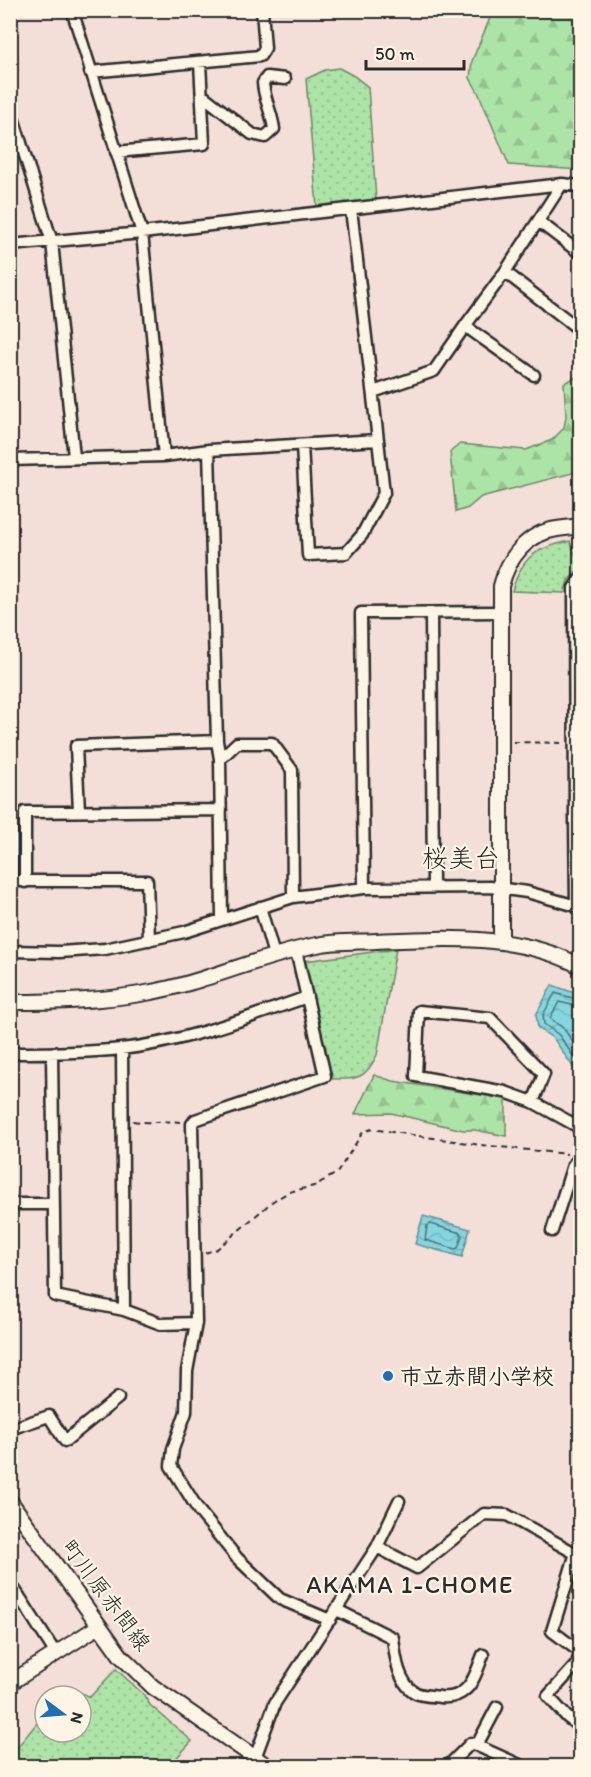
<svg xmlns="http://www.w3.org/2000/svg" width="591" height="1777" viewBox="0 0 591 1777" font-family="Itim,'Klee One',sans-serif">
	<defs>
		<pattern id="grass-dots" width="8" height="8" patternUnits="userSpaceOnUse" patternTransform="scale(1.5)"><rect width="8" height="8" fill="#ace3a6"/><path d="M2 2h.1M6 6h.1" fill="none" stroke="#94c38f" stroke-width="1.8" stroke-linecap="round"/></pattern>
		<pattern id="forest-firs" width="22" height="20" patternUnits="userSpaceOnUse" patternTransform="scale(1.5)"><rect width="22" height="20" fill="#ace3a6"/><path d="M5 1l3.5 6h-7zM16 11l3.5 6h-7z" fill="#94c38f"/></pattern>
		<pattern id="water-waves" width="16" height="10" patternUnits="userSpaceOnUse" patternTransform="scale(1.5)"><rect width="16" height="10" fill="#85d5df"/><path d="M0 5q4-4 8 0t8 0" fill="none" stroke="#73b7c0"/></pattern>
	</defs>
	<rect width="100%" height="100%" fill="#f4ded8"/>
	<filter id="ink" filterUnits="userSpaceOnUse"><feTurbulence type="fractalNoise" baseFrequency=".0167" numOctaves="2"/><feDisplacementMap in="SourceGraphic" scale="12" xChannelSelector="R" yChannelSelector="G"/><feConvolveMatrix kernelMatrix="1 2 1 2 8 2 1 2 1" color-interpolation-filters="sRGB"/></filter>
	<g filter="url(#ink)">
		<path fill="url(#grass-dots)" stroke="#6c8768" stroke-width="1.5" d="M339 68 354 76 368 87 376 200 317 207 306 79 325 70Z
			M570 541 580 567 568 581 564 593 512 591C522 556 536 548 570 541Z
			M396 949 377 1055C365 1080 357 1079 332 1079L305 961Z
			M116 1669 143 1694 150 1705 192 1741 169 1766H18L11 1762V1755L45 1713V1732H81V1696H58L66 1686 90 1697Z"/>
		<path fill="url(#forest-firs)" stroke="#6c8768" stroke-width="1.5" d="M493 11H580V170L509 165 478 92 470 78 472 61Z
			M580 375V471L481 497 468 508 456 512 450 452 460 444 526 450 552 440 564 428 566 416 564 383Z
			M374 1075 393 1081 506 1099V1136L475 1130H463L391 1113 355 1114Z"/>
		<path fill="url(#water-waves)" stroke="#619197" stroke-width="1.5" d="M11 821H17L19 867 11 875Z
			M552 985 580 995V1077L554 1039 538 1028 536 1015Z
			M423 1216 470 1229 462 1257 415 1244Z"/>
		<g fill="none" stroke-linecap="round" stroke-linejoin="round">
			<path stroke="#4f6f73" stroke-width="1.5" d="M580 1000 555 993 543 1015 544 1024 559 1035 580 1066
				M580 1007 559 1002 550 1018 564 1029 580 1052
				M430 1224 461 1233 462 1236 458 1248 455 1249 425 1240 427 1226Z"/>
			<path stroke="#619197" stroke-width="4" d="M10 1759 25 1766"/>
			<g stroke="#2b2b2b" stroke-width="15">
				<path id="street" d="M72 10 142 233 164 456
					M90 72 260 56 265 48 262 10
					M202 95 252 134 265 137 274 129C272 113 264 99 263 83L267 77 285 79
					M10 108 52 242 74 457
					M116 152 204 144 200 62
					M562 184 505 272 580 330
					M538 221 580 253
					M10 245 142 233 562 184 580 186
					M505 272 465 326 534 375
					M373 392 434 371 465 326
					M302 445 308 555 346 553 362 535 384 493 378 440
					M209 450 217 741 220 759
					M10 460 164 456 209 450 378 440 351 209
					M431 613 433 887
					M79 811 76 746 217 741
					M575 818 574 588 580 579
					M10 881H147L149 940
					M25 882V812L221 810
					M364 888 361 613 500 612
					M576 905 575 818 580 820
					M260 907 274 955
					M222 918 220 759 237 743H272L292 770 293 897
					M296 950 325 1076 195 1120 192 1124 196 1323 187 1371 186 1412 173 1449 171 1466 199 1511 237 1558 280 1599 330 1620
					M10 951 59 952 105 949 184 932 293 897 364 888 490 887 527 892 580 907
					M122 1049 124 1310
					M10 1053C47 1053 84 1053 121 1049 185 1042 247 1018 307 997
					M52 1053 55 1296 124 1310 161 1324 196 1323
					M533 1102 544 1074 490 1018 419 1011 416 1076 505 1092 533 1102 577 1126 580 1131
					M10 1204H54
					M552 1231 573 1165 580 1155
					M10 1429 49 1416 65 1441 118 1398
					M377 1547 417 1568 484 1514 507 1515 580 1556
					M576 1553 552 1631 580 1652 577 1664 548 1696 567 1717 580 1727
					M10 1592 15 1590 56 1654
					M337 1610 393 1638C395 1655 398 1684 416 1693 423 1696 433 1696 440 1697 449 1698 459 1696 466 1689 474 1682 479 1665 483 1655
					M477 1745 497 1707
					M255 1758 275 1703 377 1547 399 1501
					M448 1766 471 1743 522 1766"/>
			</g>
			<g stroke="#2b2b2b" stroke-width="18">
				<path id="secondary" d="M501 942V586C508 558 527 533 557 529 565 528 573 527 580 526
					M10 1002C56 1002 102 1001 146 993 205 983 259 956 317 945 335 941 356 942 376 941 444 938 518 933 580 966
					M10 1501 121 1656 153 1687 267 1766
					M10 1683 99 1626"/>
			</g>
			<path stroke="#2b2b2b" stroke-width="2" stroke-dasharray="6 4.5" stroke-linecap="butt" d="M513 742 564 743
				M133 1121C151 1124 162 1120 180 1122
				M205 1253 217 1249 273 1201 289 1192 314 1186 337 1173 363 1132 372 1129 481 1145 567 1154"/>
			<use href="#street" stroke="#fcf5e5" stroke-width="10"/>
			<use href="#secondary" stroke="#fcf5e5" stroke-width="14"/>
		</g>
	</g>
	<circle fill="#1f6fb2" stroke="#fcf5e5" stroke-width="2" cx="388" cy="1376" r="6"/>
	<g text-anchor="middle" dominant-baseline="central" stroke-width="4.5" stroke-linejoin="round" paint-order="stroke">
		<g font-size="22" font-weight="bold" fill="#2b2b2b" stroke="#fcf5e5" text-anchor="start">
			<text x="400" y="1376">市立赤間小学校</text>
		</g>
		<g font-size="22" fill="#2b2b2b" stroke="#fcf5e5">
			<text transform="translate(106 1595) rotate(53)">町川原赤間線</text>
		</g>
		<g font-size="24" letter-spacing="1.5" fill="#2b2b2b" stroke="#fcf5e5">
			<text x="410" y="1584">AKAMA 1-CHOME</text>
		</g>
		<g font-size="26" fill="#2b2b2b" stroke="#fcf5e5">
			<text x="461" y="858">桜美台</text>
		</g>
	</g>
	<rect width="591" height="1777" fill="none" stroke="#fcf5e5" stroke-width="36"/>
	<rect x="18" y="18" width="555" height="1741" fill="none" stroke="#2b2b2b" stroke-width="2" filter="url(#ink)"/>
	<g transform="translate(63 1714) rotate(106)"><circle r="28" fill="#fcf5e5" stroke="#a8a49b" stroke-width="1.5"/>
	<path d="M0-4.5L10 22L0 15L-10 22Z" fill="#1f6fb2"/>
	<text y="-9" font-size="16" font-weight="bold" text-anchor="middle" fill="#2b2b2b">N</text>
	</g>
	<path d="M366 60v9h98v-9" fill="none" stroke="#2b2b2b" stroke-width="3"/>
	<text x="375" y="60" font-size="18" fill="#2b2b2b" stroke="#fcf5e5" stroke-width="4.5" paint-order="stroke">50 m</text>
</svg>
